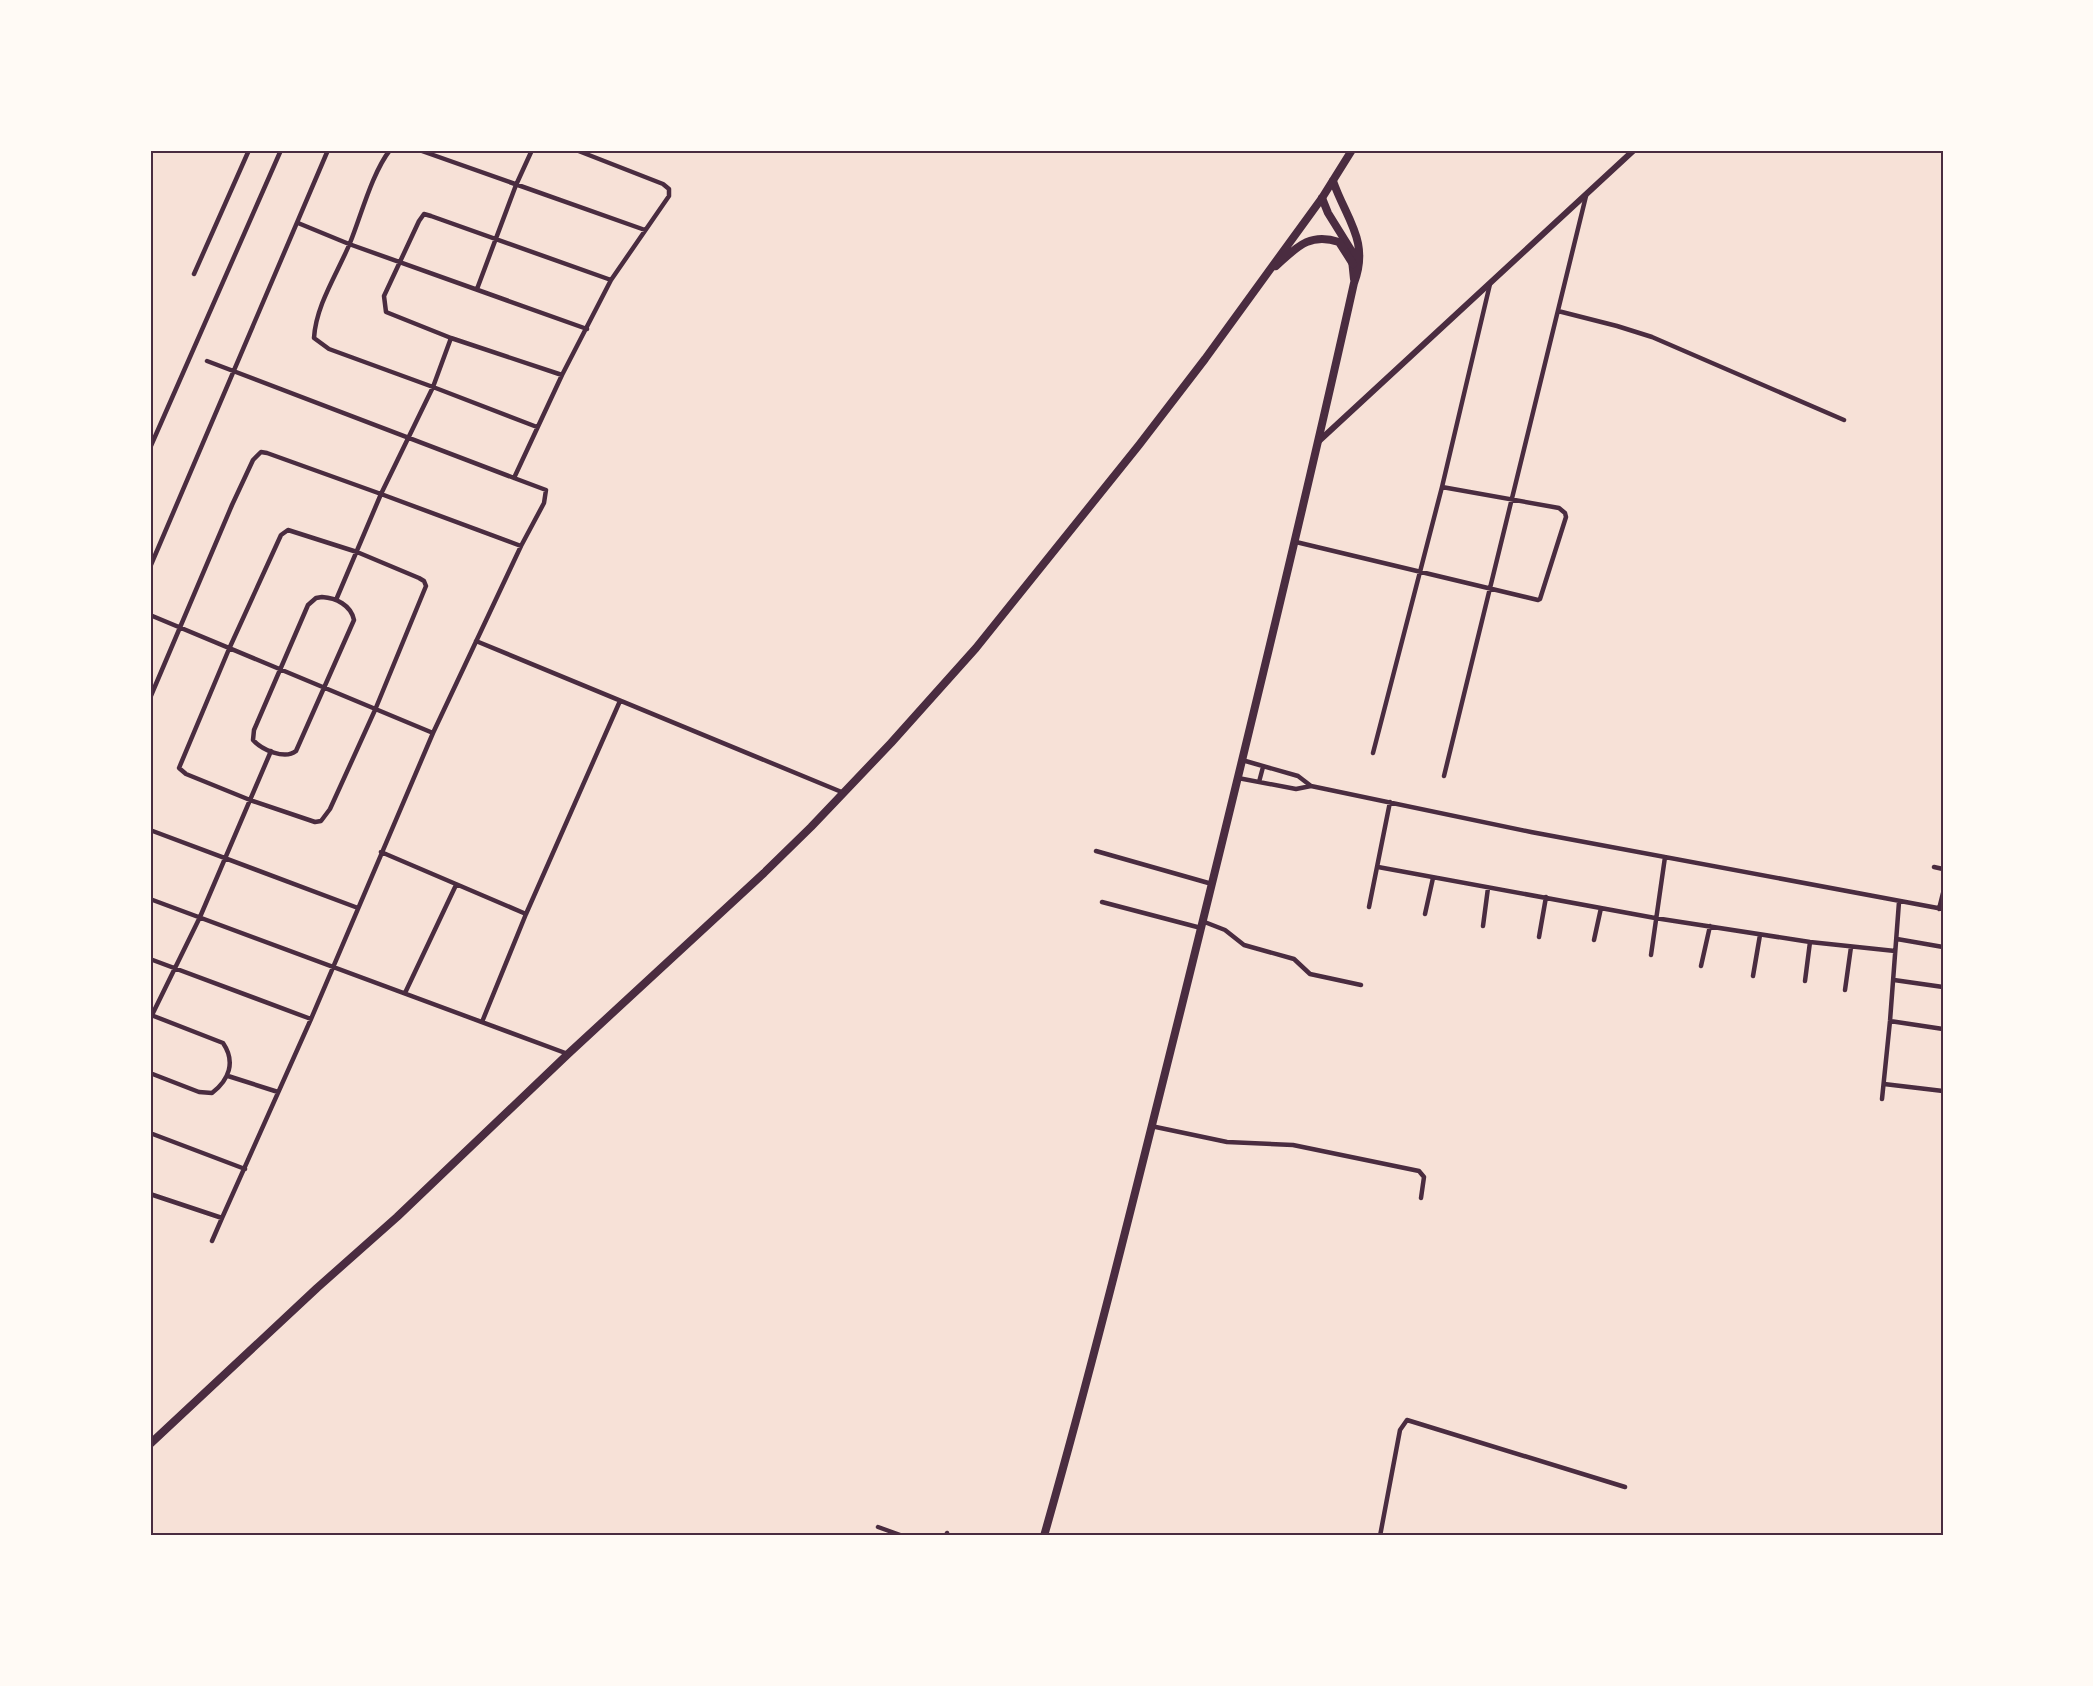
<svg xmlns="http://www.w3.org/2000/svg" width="2093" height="1686" viewBox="0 0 2093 1686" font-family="'Source Sans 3',sans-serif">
	<rect width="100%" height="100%" fill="#f7e1d7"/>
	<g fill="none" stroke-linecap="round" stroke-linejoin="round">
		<path stroke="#4a2c40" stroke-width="4.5" d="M390 150C372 173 361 216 350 243 337 274 316 305 314 338L329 349 433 387 537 427
			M419 150 645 230
			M298 223 349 244 587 329
			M194 274 249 150
			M477 289 516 185 532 150
			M1558 311 1617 326 1652 337 1844 420
			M451 338 433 387 381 494 521 546
			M562 375 451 338 386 312 384 296 419 221 424 214 431 216 611 280
			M150 448 281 150
			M514 478 562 375 611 280 669 196V189L663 184 576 150
			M288 530 357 552 419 578 424 581 426 586 375 710 330 809 321 821 315 822 250 800 186 774 179 768 229 649 281 535Z
			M1296 542 1538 600 1540 599 1566 517 1565 513 1559 508 1442 487
			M150 567 328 150
			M322 597C336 598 351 605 354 620L296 751C285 760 262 750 253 740L254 730 308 605 316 598Z
			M150 615 433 733
			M476 641 844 793
			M150 698 232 505 253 460 261 452 267 453 381 494 336 600
			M1373 753 1442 487 1490 284
			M1242 760 1298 776 1311 786
			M1444 776 1586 196
			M1238 778 1296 789 1311 786 1531 832 1943 909
			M1259 782 1263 767
			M150 830 358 908
			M1096 851 1212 884
			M381 852 526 914
			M1378 867 1655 918 1810 942 1895 951
			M1934 867 1943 869
			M150 899 568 1054
			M1102 902 1201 928
			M1369 907 1390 802
			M1939 909 1943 893
			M1425 914 1433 878
			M1202 921 1225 930 1244 945 1294 959 1310 974 1361 985
			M1483 926 1488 888
			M1539 937 1546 897
			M1897 939 1943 947
			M1594 940 1601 908
			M1651 955 1665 857
			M150 959 311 1019
			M1701 966 1710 926
			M1753 976 1760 935
			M1894 980 1943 987
			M1805 981 1810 942
			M1845 990 1851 947
			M405 993 456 885
			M152 1015 200 917 271 751
			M1890 1021 1943 1029
			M482 1022 526 914 620 701
			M150 1073 199 1092 212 1093C229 1080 236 1062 223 1043L151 1015
			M228 1076 278 1092
			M1884 1084 1943 1091
			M1882 1099 1890 1021 1899 902
			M1151 1126 1227 1142 1293 1145 1419 1171 1424 1177 1421 1198
			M150 1133 245 1169
			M150 1194 222 1218 311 1019 433 733 521 546 544 503 546 490 514 478 207 361
			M212 1241 222 1218
			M878 1527 903 1536
			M946 1536 947 1533
			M1380 1536 1400 1430 1407 1420 1625 1487"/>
		<path stroke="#4a2c40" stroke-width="6" d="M1319 441 1634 150"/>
		<path stroke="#4a2c40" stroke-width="8" d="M1322 198 1328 213 1351 250 1354 279
			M1044 1536C1094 1361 1137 1185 1181 1009 1241 767 1300 526 1354 283 1370 241 1346 219 1333 181"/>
		<path stroke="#4a2c40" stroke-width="8" d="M1276 266C1296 248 1309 232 1339 242L1353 264
			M150 1444 317 1288 397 1217 568 1054 764 873 811 827 891 743 976 648 1139 445 1205 359 1322 198 1352 150"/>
	</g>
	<rect width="2093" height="1686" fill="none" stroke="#fffaf5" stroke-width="303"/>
	<rect x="152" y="152" width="1790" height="1382" fill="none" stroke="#4a2c40" stroke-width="2"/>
</svg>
